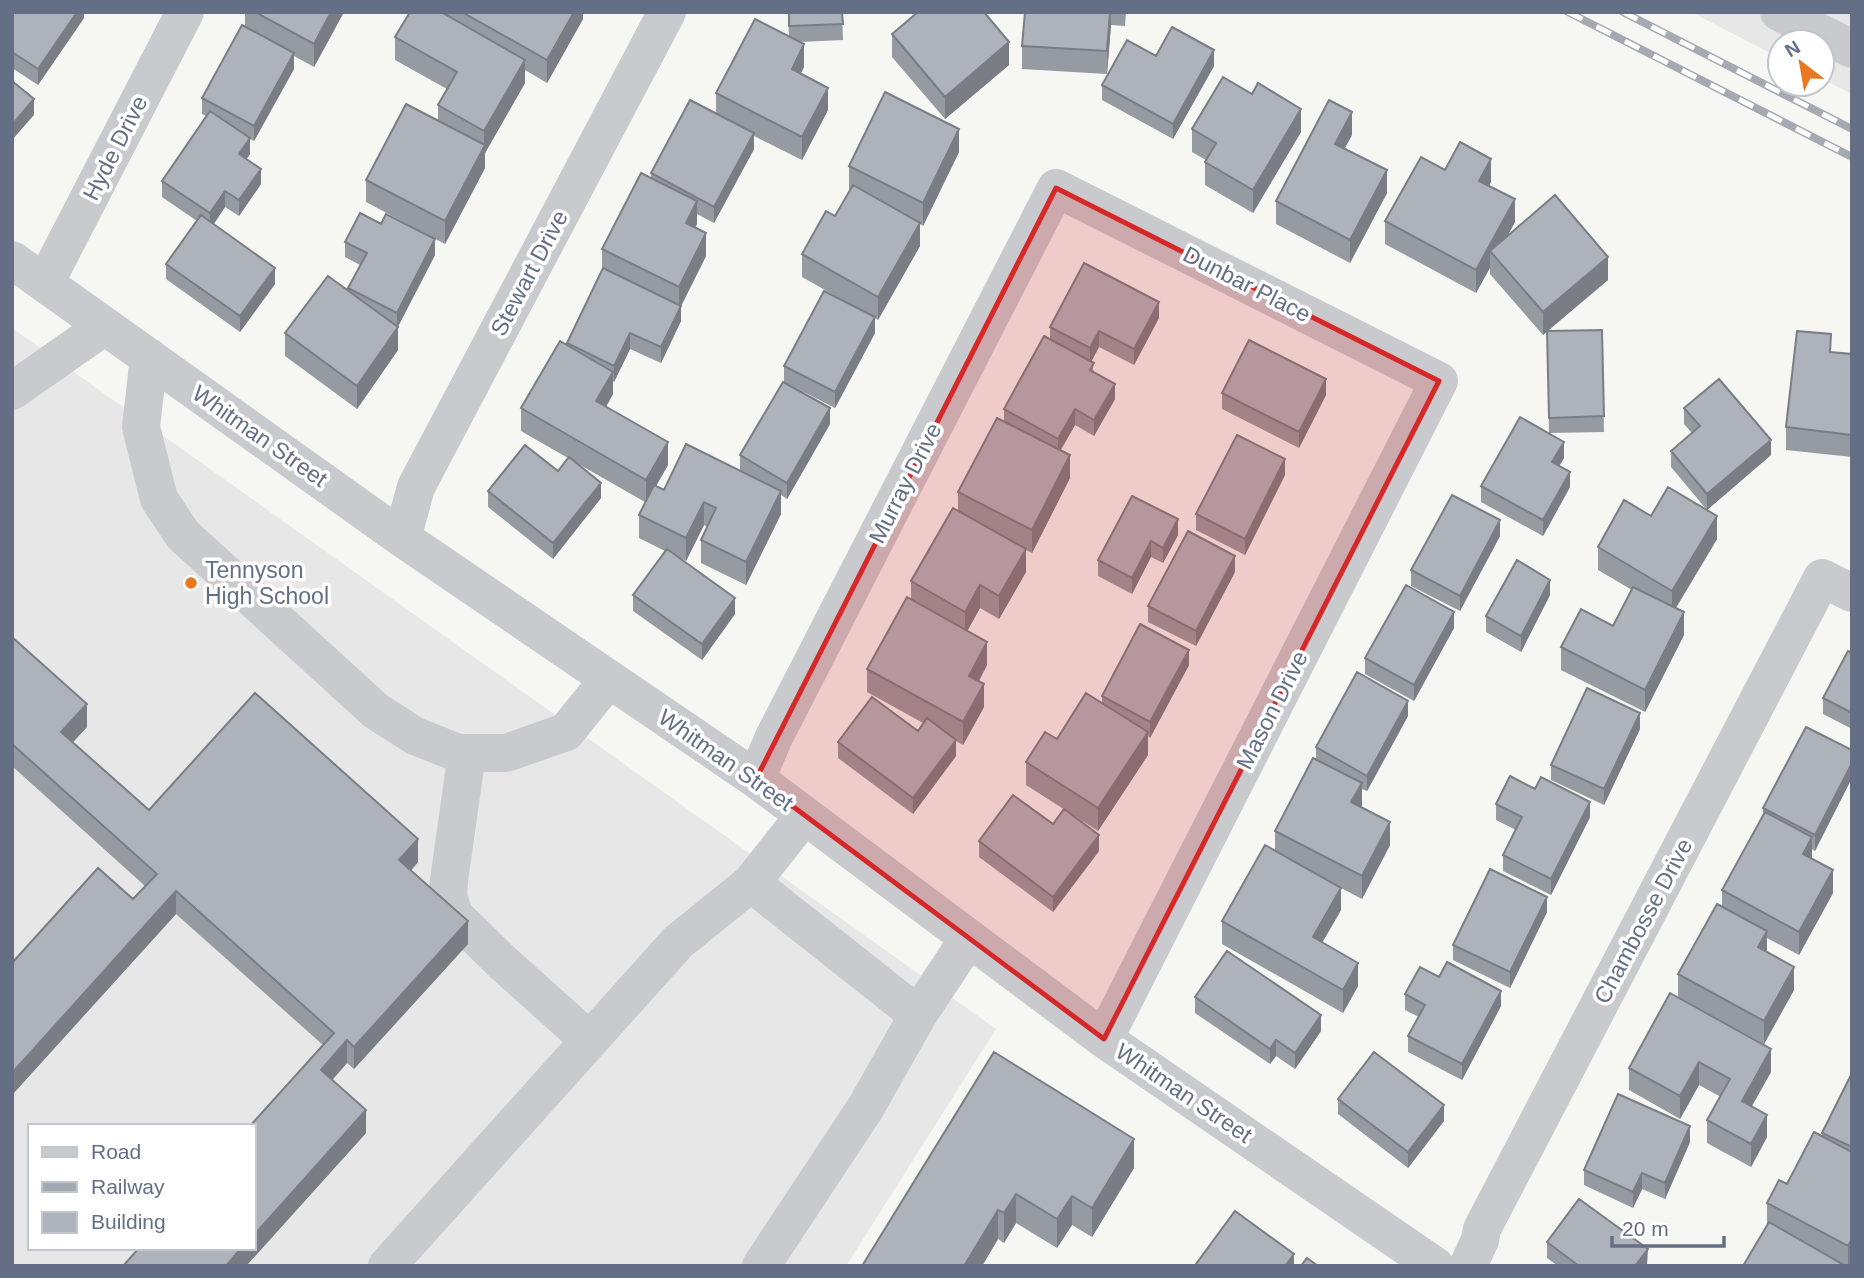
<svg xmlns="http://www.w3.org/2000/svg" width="1864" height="1278" viewBox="0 0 1864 1278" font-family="Arial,sans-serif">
	<rect width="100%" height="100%" fill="#f6f6f3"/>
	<path fill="#e6e7e6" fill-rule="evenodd" d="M1691 12H1852V94L1822 79V42H1780V58Z
		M12 328 996 1029 846 1266H12ZM30 1126H254V1248H30Z"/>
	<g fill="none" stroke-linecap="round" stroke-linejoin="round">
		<path stroke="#c8cace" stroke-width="38" d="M1779 12 1852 49
			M12 260 402 538 756 779 1104 1039 1435 1266
			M45 283 185 12
			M149 357 141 427 159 499 183 535 376 711 415 736 458 753H506L566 732 609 679
			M12 391 105 326
			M402 538 416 487 667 12
			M467 753 449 880 448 896 454 915 503 963 589 1040
			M756 779 774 737 1056 188 1439 381 1104 1039
			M751 883 918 1015
			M387 1266 678 942 751 883 804 816
			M761 1266 866 1107 918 1015 969 938
			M1468 1266 1480 1240 1482 1229 1822 578 1852 593"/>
		<g stroke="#a5a9b1" stroke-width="8">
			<path id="rail" d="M1568 12 1852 157
				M1623 12 1852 129"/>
		</g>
		<use href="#rail" stroke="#fff" stroke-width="5" stroke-dasharray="16" stroke-linecap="butt"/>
	</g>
	<path fill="#969aa1" d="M12 12H84V18L38 85 12 68Z
		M245 12H344L314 67 294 56V69L254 141 250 139V154L246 159 261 184 239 216 225 207 214 224 275 284 240 332 166 279V264L197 221 162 197V181L206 116 202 114V98L245 27Z
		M410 12H583V19L547 83 525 70V83L485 153V168L445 244 366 202V180L438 121V105L447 89 395 60V37Z
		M788 12H842L843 40 799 42 804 67 801 73 828 110 802 160 754 136V149L714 223 697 214V224L695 227 706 256 681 306V321L661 363 630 349 614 382 613 381V394L606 407 668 465 656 486 664 490 740 470V455L830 424 787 499 781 495V514L746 585 701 563V540L707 527 704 525 686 561 681 558 735 614 702 660 633 611V595L665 551 639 538V515L645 502 575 462 601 498 553 559 488 507V491L558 471 568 458 521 431V408L567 345 602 270V249L651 178V173L716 113V93L789 37Z
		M1025 12H1126L1125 26 1111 25 1107 74 1022 69V46Z
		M892 34 1009 65 945 119 892 57Z
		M1156 56 1214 66 1173 139 1102 100V85Z
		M1192 129 1301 132 1253 213 1205 185V162L1206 160 1192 152Z
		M1352 135 1345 148 1387 193 1350 263 1276 224V201Z
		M959 152 923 226 920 224V246L878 320 875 318V333L835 408 784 382V366L871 316 802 277V254L835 216 851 190 849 189V166Z
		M1445 170 1491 182 1489 186 1515 222 1507 236 1608 280 1547 331 1602 330 1604 432 1549 433 1564 458 1559 466 1570 487 1543 536 1481 502V486L1549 433 1547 331 1543 335 1490 274V267L1476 293 1385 244V221Z
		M345 242 435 255 398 327V350L357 409 285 356V333L348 291V288L360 265 345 257Z
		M1159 318 1134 365 1099 347 1091 362 1094 372 1115 399 1094 436 1075 425 1061 450 1070 478 1032 553 1026 550V572L999 619 980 608 967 631 987 665 979 681 984 707 963 745 956 741V756L913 814 838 758V742L918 731 923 723 867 692V669L911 599V581L958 511V492L1004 421V409L1050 339V327Z
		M1831 352 1852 354V457L1786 450V427Z
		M1222 393 1326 395 1299 448 1222 409Z
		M1684 408 1771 455 1707 510 1671 467V451L1692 433 1684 424Z
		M1285 475 1245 555 1196 530V514Z
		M1132 496 1178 535 1163 563 1151 557 1132 594 1098 576V560Z
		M1651 516 1717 539 1676 608 1684 635 1645 712 1561 670V647L1613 626 1632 590 1598 570V547Z
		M1500 536 1460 611 1411 586V570Z
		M1235 572 1196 646 1148 622V606Z
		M1550 595 1521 652 1486 632V616Z
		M1454 628 1414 701 1365 674V658Z
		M12 637 87 727 73 742 149 810 418 862 411 871 468 944 354 1069 347 1063 332 1080 366 1133 246 1266H123L323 1045 176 914 12 1095V963L133 899 145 886 12 766Z
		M1852 653V729L1823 714V698Z
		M1189 665 1150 738 1148 736V755L1098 831 1026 785V762L1102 703V696Z
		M1408 716 1367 791 1362 789 1361 807 1390 845 1362 899 1341 888V910L1322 942 1358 986 1343 1013 1222 944V921L1275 850V831L1316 759V747Z
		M1640 729 1604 805 1551 780V765Z
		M1852 750 1815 851 1812 849V858L1833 893 1799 955 1767 938V952L1794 990 1764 1044 1678 997V974L1722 907V890L1763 814V808Z
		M1496 804 1590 817 1551 895 1503 871V855L1516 830 1496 820Z
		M1053 824 1099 851 1053 912 979 857V841Z
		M1547 912 1510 988 1453 960V945Z
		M1439 977 1501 1006 1462 1080 1408 1052V1036L1419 1017 1405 1010V994Z
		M1670 993 1771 1072 1752 1106 1767 1137 1751 1167 1707 1143V1120L1721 1097 1699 1085 1680 1119 1629 1090V1068Z
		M1195 997 1321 1031 1295 1069 1276 1056 1270 1064 1195 1013Z
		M994 1052 1134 1168 1092 1237 1072 1225 1057 1248 1016 1223 1004 1243 998 1239 982 1266H862Z
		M1852 1073V1262L1850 1266H1842L1767 1225V1203L1787 1184 1822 1137V1133Z
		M1338 1099 1444 1121 1408 1168 1338 1114Z
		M1690 1142 1665 1199 1642 1189 1633 1208 1584 1185V1170Z
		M1547 1242 1648 1265 1647 1266H1558L1547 1258Z"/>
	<path fill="#7a7d83" d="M77 12H84V18L38 85V69Z
		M331 12H344L314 67V44Z
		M574 12H583V19L547 83V60Z
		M1110 12 1111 25 1107 74V51Z
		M1009 42V65L945 119V97Z
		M804 44V67L792 91V69Z
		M1214 50V66L1173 139V124Z
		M294 53V69L254 141V126Z
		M525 60V83L485 153V168L445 244V221L484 146V131Z
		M828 88V110L802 160V137Z
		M34 99V115L12 140V125Z
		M1301 109V132L1253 213V190Z
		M1352 112V135L1335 166V144Z
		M959 129V152L923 226V203Z
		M754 133V149L714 223V207Z
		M250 138V154L239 170V154Z
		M1491 159V182L1479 204V181Z
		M261 169V184L239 216V200Z
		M1387 170V193L1350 263V240Z
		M225 191V207L210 229V213Z
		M1515 199V222L1496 257 1490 251V268L1476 293V270Z
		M697 201V224L686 245V223Z
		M920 223V246L878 320V297Z
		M706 233V256L679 310V287Z
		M435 239V255L397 328V313Z
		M1608 257V280L1543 335V312Z
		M275 268V284L240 332V316Z
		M1159 302V318L1134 365V349Z
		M681 306V321L661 363V347Z
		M875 317V333L835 408V392Z
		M398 327V350L357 409V386Z
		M1099 331V347L1090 364V348Z
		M630 333V349L614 382V366Z
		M613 372V394L596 424V401Z
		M1326 379V395L1299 448V432Z
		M1115 384V399L1094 436V420Z
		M830 408V424L787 499V483Z
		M1075 409V425L1058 454V439Z
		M1771 440V455L1707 510V494Z
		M668 442V465L646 503V480Z
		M1564 442V458L1552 478V462Z
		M1070 455V478L1032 553V530Z
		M1285 459V475L1245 555V539Z
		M1570 472V487L1543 536V520Z
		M601 483V498L553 559V543Z
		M781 491V514L746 585V562Z
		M704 502V525L686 561V538Z
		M1717 516V539L1672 614V591Z
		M1178 519V535L1163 563V548Z
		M1500 520V536L1460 611V596Z
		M1151 541V557L1132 594V578Z
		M1026 549V572L999 619V596Z
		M1235 556V572L1196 646V631Z
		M1550 580V595L1521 652V636Z
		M980 585V608L965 635V612Z
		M735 598V614L702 660V644Z
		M1454 612V628L1414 701V685Z
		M1684 612V635L1645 712V690Z
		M987 642V665L969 699V676Z
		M1189 650V665L1150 738V722Z
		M984 684V707L963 745V722Z
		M1408 701V716L1367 791V776Z
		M87 704V727L61 755V732Z
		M1640 713V729L1604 805V789Z
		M1148 732V755L1098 831V808Z
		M956 740V756L913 814V798Z
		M1852 763V778L1815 851V835Z
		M1362 783V806L1351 825V802Z
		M1590 802V817L1551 895V879Z
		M1390 822V845L1362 899V876Z
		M1099 835V851L1053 912V897Z
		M1812 837V860L1803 854Z
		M418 839V862L399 883V860Z
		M1833 870V893L1799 955V932Z
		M1341 888V910L1313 959V937Z
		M176 891V914L12 1095V1073Z
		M1547 897V912L1510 988V972Z
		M468 921V944L354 1069V1047Z
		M1767 931V954L1758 947Z
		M1358 963V986L1343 1013V990Z
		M1794 967V990L1764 1044V1021Z
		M1501 991V1006L1462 1080V1064Z
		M1321 1015V1031L1295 1069V1053Z
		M347 1040V1063L321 1093V1070Z
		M1276 1040V1056L1270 1064V1049Z
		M1771 1049V1072L1742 1123V1101Z
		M1699 1062V1085L1680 1119V1096Z
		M1444 1105V1121L1408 1168V1152Z
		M366 1110V1133L246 1266H226L241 1248H254V1235Z
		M1767 1115V1137L1751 1167V1144Z
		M1690 1126V1142L1665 1199V1183Z
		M1134 1139V1168L1092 1237V1208Z
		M1642 1173V1189L1633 1208V1192Z
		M1016 1194V1223L1004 1243V1213Z
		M1072 1196V1225L1057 1248V1219Z
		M998 1210V1239L982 1266H964Z
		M1852 1239V1262L1850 1266H1848V1246Z
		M1648 1249 1647 1266H1635Z
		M1294 1254V1266H1285Z"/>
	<path fill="#aeb3bb" stroke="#7a7d83" stroke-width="2" d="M12 12H77L38 69 12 52Z
		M255 12H331L314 44Z
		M410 12H441L525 60 484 131 438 105 457 72 395 37Z
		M462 12H574L547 60Z
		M789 12H842L843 24 789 26Z
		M918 12H984L1009 42 945 97 892 34Z
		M1025 12H1110L1107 51 1022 46Z
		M755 19 804 44 792 69 828 88 802 137 716 93Z
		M242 25 294 53 254 126 202 98Z
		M1172 27 1214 50 1173 124 1102 85 1127 40 1156 56Z
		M1223 77 1252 94 1258 83 1301 109 1253 190 1205 162 1216 143 1192 129Z
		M12 81 34 99 12 125Z
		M885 92 959 129 923 203 849 166Z
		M690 100 754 133 714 207 651 173Z
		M1329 100 1352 112 1335 144 1387 170 1350 240 1276 201Z
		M406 104 485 145 445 221 366 180Z
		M210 111 250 138 239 154 261 169 239 200 225 191 210 213 162 181Z
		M1460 142 1491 159 1479 181 1515 199 1476 270 1385 221 1421 157 1445 170Z
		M641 173 697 201 686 223 706 233 679 287 602 249Z
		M853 185 920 223 878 297 802 254 826 211 835 216Z
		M1555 195 1608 257 1543 312 1490 251Z
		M360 213 381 224 386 214 435 239 397 313 348 288 367 253 345 242Z
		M201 215 275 268 240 316 166 264Z
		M1084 263 1159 302 1134 349 1099 331 1090 348 1050 327Z
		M603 268 681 306 661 347 630 333 614 366 567 343Z
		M328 276 398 327 357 386 285 333Z
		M824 291 875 317 835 392 784 366Z
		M1602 330 1604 416 1549 418 1547 331Z
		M1797 331 1831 334 1830 352 1852 354V435L1786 427Z
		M1044 336 1094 363 1090 370 1115 384 1094 420 1075 409 1058 439 1004 409Z
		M1249 340 1326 379 1299 432 1222 393Z
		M560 341 613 372 596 401 668 442 646 480 521 408Z
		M1719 379 1771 440 1707 494 1671 451 1700 426 1684 408Z
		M783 382 830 408 787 483 740 455Z
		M1520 417 1564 442 1552 462 1570 472 1543 520 1481 486Z
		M997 418 1070 455 1032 530 958 492Z
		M1237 435 1285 459 1245 539 1196 514Z
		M686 444 781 491 746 562 701 540 716 508 704 502 686 538 639 515 654 485 664 490Z
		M525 445 558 471 569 457 601 483 553 543 488 491Z
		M1668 487 1717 516 1672 591 1598 547 1624 500 1651 516Z
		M1452 495 1500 520 1460 596 1411 570Z
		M1132 496 1178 519 1163 548 1151 541 1132 578 1098 560Z
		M953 508 1026 549 999 596 980 585 965 612 911 581Z
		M1188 531 1235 556 1196 631 1148 606Z
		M667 549 735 598 702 644 633 595Z
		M1517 560 1550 580 1521 636 1486 616Z
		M1406 585 1454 612 1414 685 1365 658Z
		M1633 587 1684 612 1645 690 1561 647 1581 609 1613 626Z
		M907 597 987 642 969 676 984 684 963 722 867 669Z
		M1140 624 1189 650 1150 722 1102 696Z
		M12 637 87 704 61 732 149 810 255 693 418 839 399 860 468 921 354 1047 347 1040 321 1070 366 1110 254 1235V1126H250L334 1033 176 891 12 1073V963L98 868 133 899 157 874 12 744Z
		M1848 651 1852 653V713L1823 698Z
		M1357 672 1408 701 1367 776 1316 747Z
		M1587 688 1640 713 1604 789 1551 765Z
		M1086 693 1148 732 1098 808 1026 762 1045 732 1057 739Z
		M872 697 918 731 927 718 956 740 913 798 838 742Z
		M1806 727 1852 750V763L1815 835 1763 808Z
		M1313 758 1362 783 1351 802 1390 822 1362 876 1275 831Z
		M1510 776 1535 789 1541 777 1590 802 1551 879 1503 855 1522 817 1496 804Z
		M1013 795 1053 824 1064 809 1099 835 1053 897 979 841Z
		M1765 812 1812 837 1803 854 1833 870 1799 932 1722 890Z
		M1265 845 1341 888 1313 937 1358 963 1343 990 1222 921Z
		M1490 869 1547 897 1510 972 1453 945Z
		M1717 904 1767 931 1758 947 1794 967 1764 1021 1678 974Z
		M1227 951 1321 1015 1295 1053 1276 1040 1270 1049 1195 997Z
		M1447 962 1501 991 1462 1064 1408 1036 1425 1005 1405 994 1420 967 1439 977Z
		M1670 993 1771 1049 1742 1101 1767 1115 1751 1144 1707 1120 1730 1079 1699 1062 1680 1096 1629 1068Z
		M994 1052 1134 1139 1092 1208 1072 1196 1057 1219 1016 1194 1004 1213 998 1210 964 1266H862Z
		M1374 1052 1444 1105 1408 1152 1338 1099Z
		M1852 1073V1147L1822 1133Z
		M1618 1094 1690 1126 1665 1183 1642 1173 1633 1192 1584 1170Z
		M1814 1132 1852 1152V1239L1848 1246 1767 1203 1779 1180 1787 1184Z
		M1579 1199 1648 1249 1635 1266H1579L1547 1242Z
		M1235 1211 1294 1254 1285 1266H1199L1196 1264Z
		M1769 1222 1842 1264 1841 1266H1743Z
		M139 1248H241L226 1266H123Z
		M1307 1258 1318 1266H1301Z"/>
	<path fill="#d62828" fill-opacity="0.2" stroke="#d62828" stroke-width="5" stroke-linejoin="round" d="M1056 188 1439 381 1104 1039 756 779Z"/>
	<circle fill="#e97920" stroke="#fff" stroke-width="2.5" cx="191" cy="583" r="7"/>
	<g text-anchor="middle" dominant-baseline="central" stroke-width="7" stroke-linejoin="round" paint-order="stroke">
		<g font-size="23" fill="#646f85" stroke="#fff">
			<text transform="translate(115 148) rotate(-63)">Hyde Drive</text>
			<text transform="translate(529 273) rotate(-62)">Stewart Drive</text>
			<text transform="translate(1247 284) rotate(27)">Dunbar Place</text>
			<text transform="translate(260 436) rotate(35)">Whitman Street</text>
			<text transform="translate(905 483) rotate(-63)">Murray Drive</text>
			<text transform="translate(1272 710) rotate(-63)">Mason Drive</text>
			<text transform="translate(726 760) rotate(35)">Whitman Street</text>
			<text transform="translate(1643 921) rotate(-62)">Chambosse Drive</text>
			<text transform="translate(1184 1093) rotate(34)">Whitman Street</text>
		</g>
		<g font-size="23" fill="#646f85" stroke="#fff" text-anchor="start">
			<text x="205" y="570">Tennyson<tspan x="205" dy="26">High School</tspan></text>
		</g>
	</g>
	<rect width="1864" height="1278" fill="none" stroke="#646f85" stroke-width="28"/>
	<rect x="28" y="1124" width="228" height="126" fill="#ffffff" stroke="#c1c5ce" stroke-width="2"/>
	<rect x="42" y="1147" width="35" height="10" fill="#c8cace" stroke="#c1c5ce" stroke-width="2"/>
	<text x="91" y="1159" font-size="21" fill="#646f85">Road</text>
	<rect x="42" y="1182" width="35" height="10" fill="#a5a9b1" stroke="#c1c5ce" stroke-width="2"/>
	<text x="91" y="1194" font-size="21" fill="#646f85">Railway</text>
	<rect x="42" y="1212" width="35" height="21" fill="#aeb3bb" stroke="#c1c5ce" stroke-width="2"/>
	<text x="91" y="1229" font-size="21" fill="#646f85">Building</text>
	<g transform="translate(1801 63) rotate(329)"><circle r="33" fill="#ffffff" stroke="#c1c5ce" stroke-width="2"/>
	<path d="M0-5L12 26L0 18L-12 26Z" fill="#e97920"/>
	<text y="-10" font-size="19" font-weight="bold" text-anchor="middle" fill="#646f85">N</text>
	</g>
	<path d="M1612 1236v10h112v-10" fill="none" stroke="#646f85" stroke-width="3.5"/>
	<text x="1622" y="1236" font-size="21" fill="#646f85" stroke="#ffffff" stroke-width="5" paint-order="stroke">20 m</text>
</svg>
